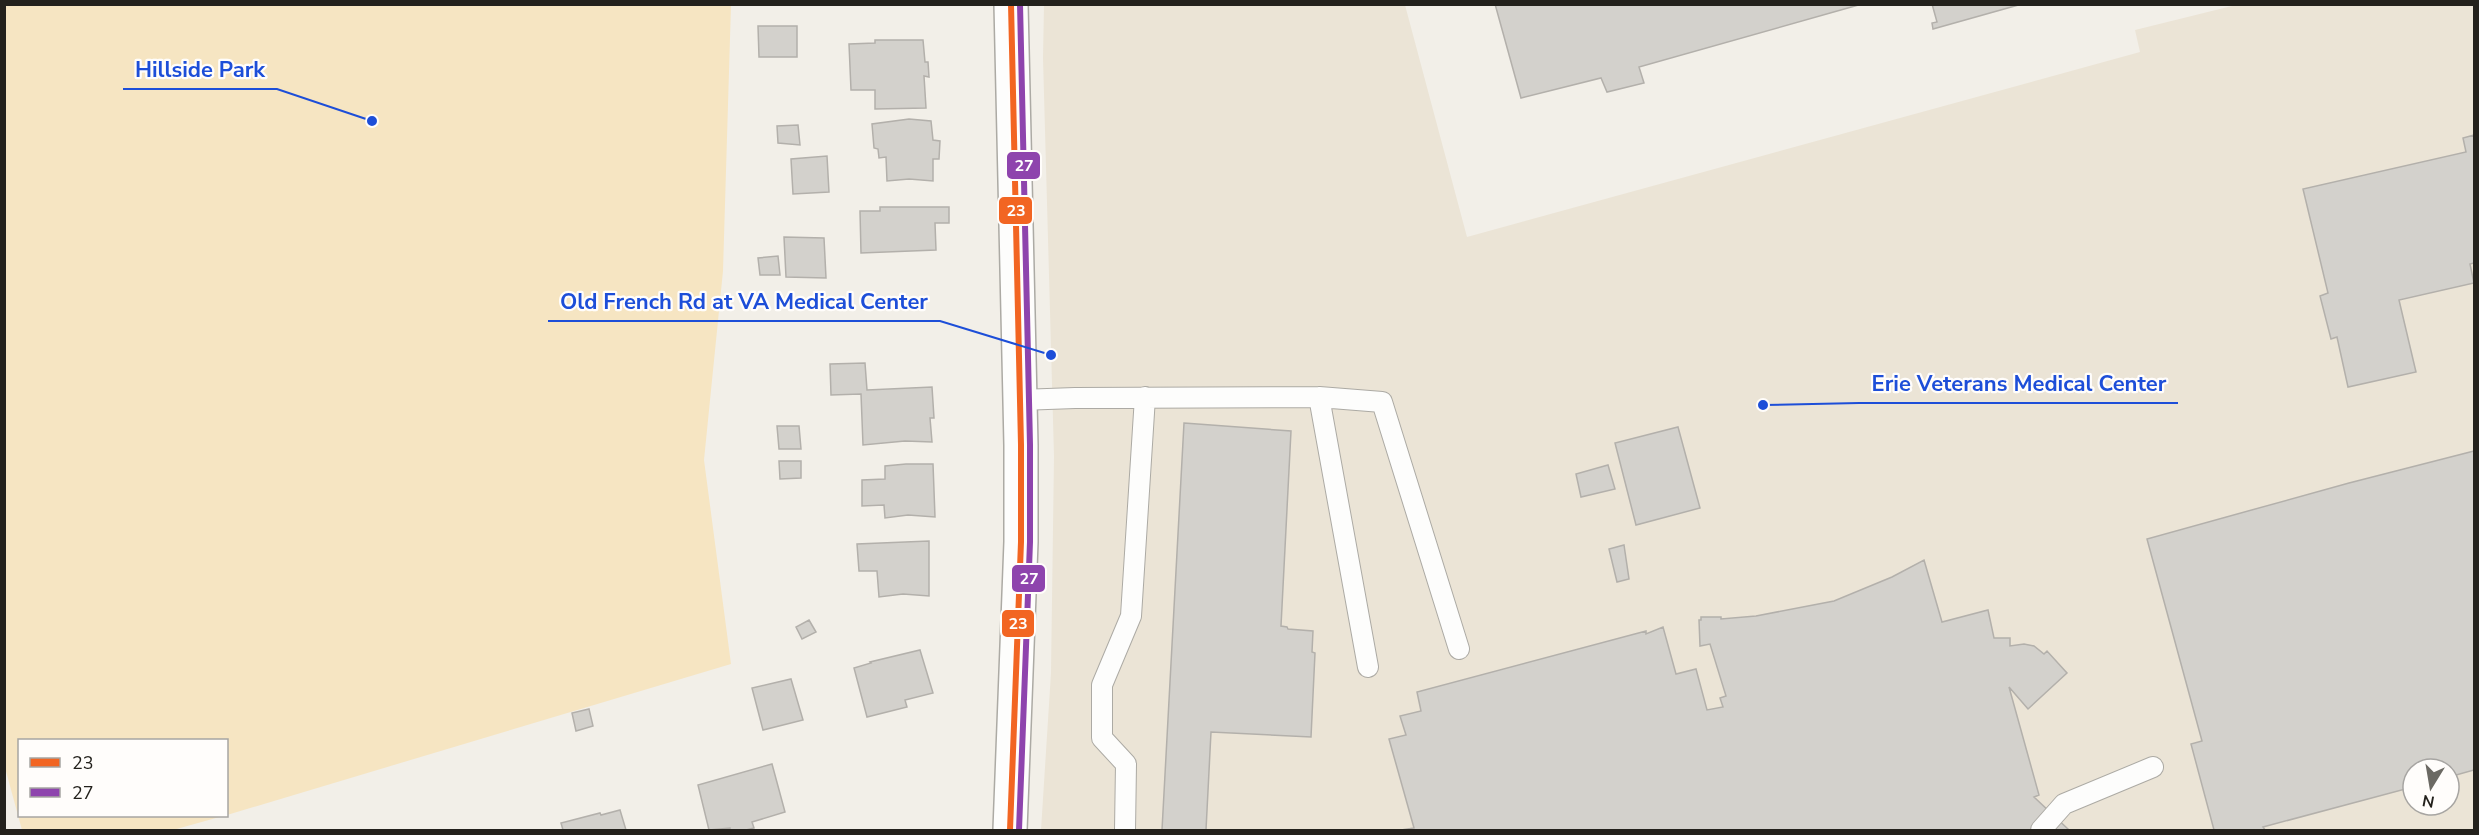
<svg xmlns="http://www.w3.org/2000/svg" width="2479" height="835" viewBox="0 0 2479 835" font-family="'Nunito Sans',sans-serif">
	<rect width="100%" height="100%" fill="#f2efe8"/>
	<path fill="#ebe4d6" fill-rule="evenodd" d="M1044 5H1405L1467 237 2140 52 2135 30 2236 5H2474V830H1041L1051 673 1054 456 1043 58ZM2413 769H2449V805H2413Z"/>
	<path fill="#f6e5c2" d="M4 5H731L723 271 704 460 731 664 227 815 226 740H20V816H223L173 830H22L4 764Z"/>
	<path fill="#d3d1cc" stroke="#b3b0ab" stroke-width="1.5" d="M1495 4H1862L1639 67 1644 83 1607 92 1601 78 1521 98Z
		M1932 4H2022L1933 29 1932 23 1937 22Z
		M758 26H797V57H759Z
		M875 40H923L925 62H928L929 77 924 76 926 108 875 109V90H851L849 44 875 43Z
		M909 119 931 121 933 140 940 141 939 159H933V181L909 179 887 181 886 157 879 158 878 149 874 148 872 124Z
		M798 125 800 145 778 143 777 126Z
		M2474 135V263L2470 264 2474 283 2399 300 2416 372 2348 387 2337 337 2331 339 2320 296 2328 293 2303 189 2466 152 2463 138Z
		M827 156 829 192 793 194 791 159Z
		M880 207H949V223H935L936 250 861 253 860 211H880Z
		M784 237 824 238 826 278 786 277Z
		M778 256 780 275H760L758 258Z
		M865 363 867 390 932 387 934 418H930L932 442 905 441 863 445 861 394 831 395 830 364Z
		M1184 423 1291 431 1281 626 1287 627 1288 629 1313 631 1312 652 1315 653 1311 737 1211 732 1206 830H1162Z
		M777 426H799L801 449H779Z
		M1678 427 1700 508 1636 525 1615 443Z
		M2474 451V770L2449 777V769H2413V787L2263 827 2265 830H2214L2191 744 2202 741 2147 539 2349 483Z
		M779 461H801V478L780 479Z
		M906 464H933L935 517 908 515 885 518 884 505 862 506V480L885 479V466Z
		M1608 465 1615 489 1581 497 1576 474Z
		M929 541V596L903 594 879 597 877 571H859L857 544Z
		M1624 545 1629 579 1617 582 1609 549Z
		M1924 560 1942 622 1988 610 1994 638H2010V646L2024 644 2034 646 2044 654 2047 651 2067 673 2028 709 2009 687 2039 795 2034 797 2069 830H1401L1414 828 1389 739 1406 735 1400 716 1421 711 1417 692 1646 631V634L1663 627 1676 674 1696 669 1707 710 1723 707 1720 698 1726 696 1710 644 1700 646 1699 620H1701V617H1721V619L1756 616 1834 601 1892 577Z
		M809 620 816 632 802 639 796 627Z
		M920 650 933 693 905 700 907 707 867 717 854 668 871 663 870 662Z
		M791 679 803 720 763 730 752 688Z
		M589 709 593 726 576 731 572 713Z
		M772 764 785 812 752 822 754 828 746 830H730V828L709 830 698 785Z
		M620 810 626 830H563L561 823 600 813 601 815Z"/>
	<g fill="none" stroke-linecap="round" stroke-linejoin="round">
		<g stroke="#acaaa4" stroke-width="22">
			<path id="service" d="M1319 397 1382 402 1459 649
				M1020 400 1075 398 1319 397 1368 667
				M1125 830 1126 764 1102 738V685L1131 616 1145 397
				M2041 830 2064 804 2153 767"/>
		</g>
		<g stroke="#acaaa4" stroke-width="36">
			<path id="primary" d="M1010 830 1021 542V445L1011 4"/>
		</g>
		<use href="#service" stroke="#fdfdfc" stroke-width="20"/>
		<use href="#primary" stroke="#fdfdfc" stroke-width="33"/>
		<g stroke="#fffdfb" stroke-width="10">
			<path id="bus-1" d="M1010 830 1021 542V445L1011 4"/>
		</g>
		<g stroke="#fffdfb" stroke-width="10">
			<path id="bus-2" d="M1019 830 1030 542V445L1020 4"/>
		</g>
		<use href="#bus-1" stroke="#f26522" stroke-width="6"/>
		<use href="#bus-2" stroke="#8e44ad" stroke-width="6"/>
	</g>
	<path fill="none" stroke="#1d4ed8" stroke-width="2" d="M372 121L277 89H123M1051 355L940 321H548M1763 405L1859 403H2178"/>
	<g fill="#1d4ed8" stroke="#fffdfb" stroke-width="2">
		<circle cx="372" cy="121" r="6"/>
		<circle cx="1051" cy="355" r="6"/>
		<circle cx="1763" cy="405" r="6"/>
	</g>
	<g font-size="22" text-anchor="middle" font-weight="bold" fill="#1d4ed8" stroke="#fffdfb" stroke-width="4.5" stroke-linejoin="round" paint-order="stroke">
		<text x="200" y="77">Hillside Park</text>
		<text x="744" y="309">Old French Rd at VA Medical Center</text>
		<text x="2019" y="391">Erie Veterans Medical Center</text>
	</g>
	<g stroke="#fffdfb" stroke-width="2">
		<rect x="1006" y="151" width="35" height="29" rx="6" fill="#8e44ad"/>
		<rect x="998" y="196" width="35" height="29" rx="6" fill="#f26522"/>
		<rect x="1011" y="564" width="35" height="29" rx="6" fill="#8e44ad"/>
		<rect x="1001" y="609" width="34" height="29" rx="6" fill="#f26522"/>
	</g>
	<g font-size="16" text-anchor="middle" font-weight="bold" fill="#fff">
		<text x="1024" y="171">27</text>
		<text x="1016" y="216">23</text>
		<text x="1029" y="584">27</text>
		<text x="1018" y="629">23</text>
	</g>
	<rect width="2479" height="835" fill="none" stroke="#23211c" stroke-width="12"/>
	<rect x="18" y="739" width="210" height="78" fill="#fffdfb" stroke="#a7a5a2" stroke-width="1.5"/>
	<rect x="30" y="758" width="30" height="9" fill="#f26522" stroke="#a7a5a2" stroke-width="1.5"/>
	<text x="72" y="769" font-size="18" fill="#23211c">23</text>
	<rect x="30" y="788" width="30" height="9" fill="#8e44ad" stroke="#a7a5a2" stroke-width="1.5"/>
	<text x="72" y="799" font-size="18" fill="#23211c">27</text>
	<g transform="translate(2431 787) rotate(191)"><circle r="28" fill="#fffdfb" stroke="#a7a5a2" stroke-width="1.5"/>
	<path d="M0-4.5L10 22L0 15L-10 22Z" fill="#6b6963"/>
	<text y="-9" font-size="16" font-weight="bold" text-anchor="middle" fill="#23211c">N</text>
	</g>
</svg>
